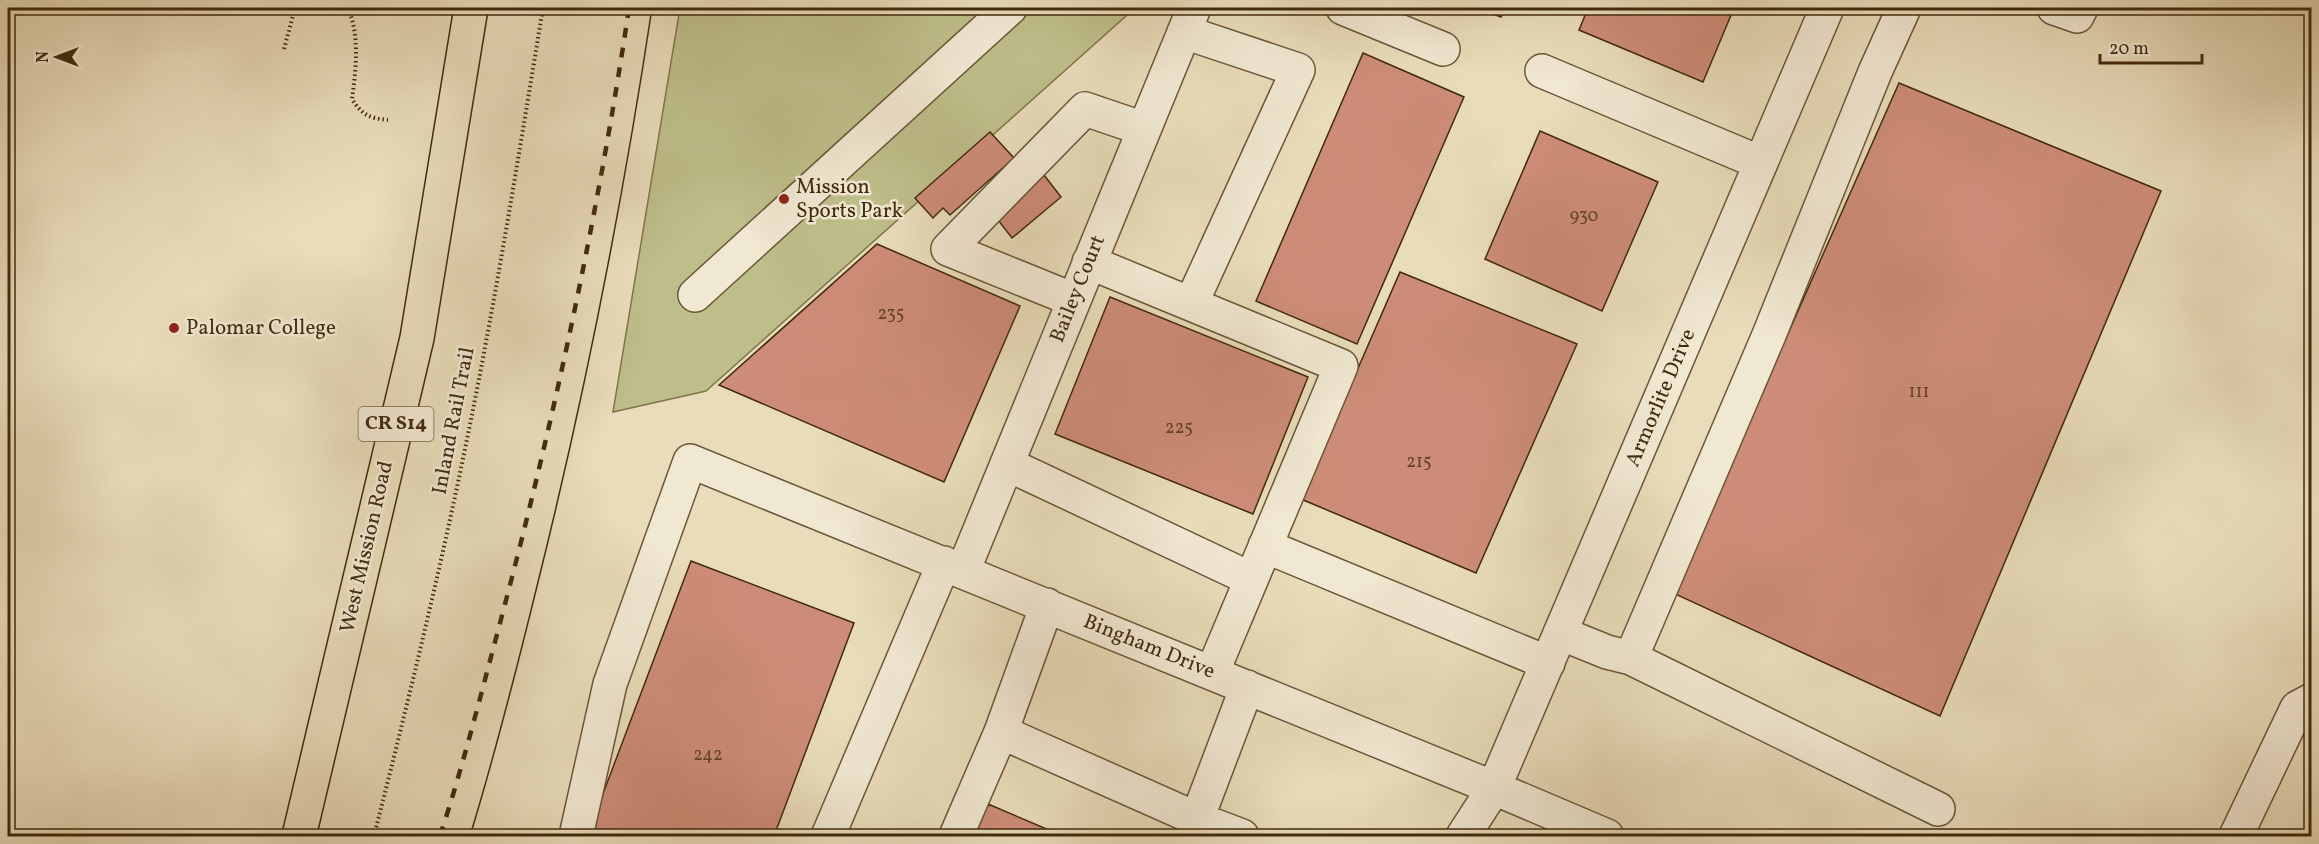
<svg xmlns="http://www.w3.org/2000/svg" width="2319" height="844" viewBox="0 0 2319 844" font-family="Vollkorn,serif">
	<rect width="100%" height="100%" fill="#e9dcba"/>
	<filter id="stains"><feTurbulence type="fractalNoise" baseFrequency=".00333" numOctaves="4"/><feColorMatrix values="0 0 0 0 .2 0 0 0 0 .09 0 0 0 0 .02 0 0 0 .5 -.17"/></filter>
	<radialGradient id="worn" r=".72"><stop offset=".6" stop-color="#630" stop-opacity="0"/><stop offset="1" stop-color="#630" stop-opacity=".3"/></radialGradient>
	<path fill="#bebe8a" stroke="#80744b" stroke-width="1.5" d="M680 8H1135L706 391 613 412Z"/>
	<path fill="#cd8c77" stroke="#412a0c" stroke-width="1.5" d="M1477 8H1505L1501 17Z
		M1588 8H1734L1703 82 1579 30Z
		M1363 53 1464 97 1357 344 1256 301Z
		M1899 83 2161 191 1940 716 1673 593Z
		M1540 131 1658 182 1602 311 1485 259Z
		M990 132 1014 158 950 215 943 208 933 218 915 198Z
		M1044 175 1061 197 1012 238 995 216Z
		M877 244 1020 306 944 482 719 385Z
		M1400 272 1577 344 1476 573 1301 499Z
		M1110 297 1308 377 1253 514 1055 434Z
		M691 561 854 623 774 836H587Z
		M988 804 1063 836H974Z"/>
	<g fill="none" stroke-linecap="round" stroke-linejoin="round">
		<g stroke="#6b5638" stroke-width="36">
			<path id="minor" d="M1343 8 1443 49
				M2054 8 2077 16 2081 8
				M1184 32 1298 70 1191 304
				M1542 71 1761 163
				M1089 262 1341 366 1212 673
				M695 295 1010 8
				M1074 300 948 249 1085 109 1144 129
				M1007 464 1251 579
				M1265 546 1548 663
				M963 571 1194 8
				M1047 605 1001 732 1197 819
				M1560 633 1607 652 1631 658 1938 809
				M1631 658 1769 335 1875 72 1904 8
				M576 836 610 684 690 461 1494 788 1607 836
				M828 836 944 563
				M956 836 1001 732
				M1242 836 1197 819 1247 687
				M1463 836 1494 788 1827 8
				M2236 836 2297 708 2312 700"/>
		</g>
		<g stroke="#412a0c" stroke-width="36">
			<path id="major" d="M299 836 417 338 471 8"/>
		</g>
		<path stroke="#412a0c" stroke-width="4" stroke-dasharray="1.5 3" stroke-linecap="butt" d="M348 8C360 36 356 69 352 99 362 115 369 118 388 120
			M284 49 295 8
			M374 836C407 706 439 576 466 444 496 299 519 153 543 8"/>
		<use href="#minor" stroke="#f1e8d2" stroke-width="33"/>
		<use href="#major" stroke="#e9dcba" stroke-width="33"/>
		<path stroke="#412a0c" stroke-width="1.5" d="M470 836C496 751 518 664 539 578 586 389 623 200 652 8"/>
		<path stroke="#412a0c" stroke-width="4.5" stroke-dasharray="10 10" stroke-linecap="butt" d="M440 836C463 766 481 694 500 623 554 420 598 215 629 8"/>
	</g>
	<g fill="#8f2418" stroke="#f1e8d2" stroke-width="2">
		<circle cx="784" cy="199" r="6"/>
		<circle cx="174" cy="328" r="6"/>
	</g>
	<g text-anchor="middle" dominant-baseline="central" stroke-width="5" stroke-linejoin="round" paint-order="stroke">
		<g font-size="18" fill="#644227">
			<text x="1584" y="216">930</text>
			<text x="891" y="314">235</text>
			<text x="1919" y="392">111</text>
			<text x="1179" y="428">225</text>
			<text x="1419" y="462">215</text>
			<text x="708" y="755">242</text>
		</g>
		<rect fill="#f1e8d2" stroke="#766347" stroke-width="1.5" x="358.5" y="407" width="75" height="34" rx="4.5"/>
		<g font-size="20" font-weight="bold" fill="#412a0c">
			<text x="396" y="424">CR S14</text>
		</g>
		<g font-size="21" fill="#412a0c" stroke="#f1e8d2" text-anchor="start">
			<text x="796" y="187">Mission<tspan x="796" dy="24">Sports Park</tspan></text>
			<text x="186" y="328">Palomar College</text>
		</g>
		<g font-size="21" fill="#412a0c" stroke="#f1e8d2">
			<text transform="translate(1078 289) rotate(-68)">Bailey Court</text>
			<text transform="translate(1661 398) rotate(-67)">Armorlite Drive</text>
			<text transform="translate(454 421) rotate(-79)">Inland Rail Trail</text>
			<text transform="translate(367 547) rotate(-77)">West Mission Road</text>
			<text transform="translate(1149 647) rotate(22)">Bingham Drive</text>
		</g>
	</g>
	<rect width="2319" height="844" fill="none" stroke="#e9dcba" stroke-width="30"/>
	<rect x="9" y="9" width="2301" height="826" fill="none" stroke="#412a0c" stroke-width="3"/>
	<rect x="15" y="15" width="2289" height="814" fill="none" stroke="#412a0c" stroke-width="1.5"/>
	<g transform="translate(57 57) rotate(270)" stroke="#f1e8d2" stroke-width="4.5" paint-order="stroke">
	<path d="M0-4.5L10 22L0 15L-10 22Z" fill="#412a0c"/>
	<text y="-9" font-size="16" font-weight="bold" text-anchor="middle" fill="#412a0c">N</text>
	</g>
	<path d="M2100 54v9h102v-9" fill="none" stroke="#412a0c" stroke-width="3"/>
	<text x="2109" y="54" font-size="18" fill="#412a0c" stroke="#f1e8d2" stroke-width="4.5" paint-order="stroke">20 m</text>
	<rect width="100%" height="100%" filter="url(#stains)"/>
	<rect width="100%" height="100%" fill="url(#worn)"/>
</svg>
